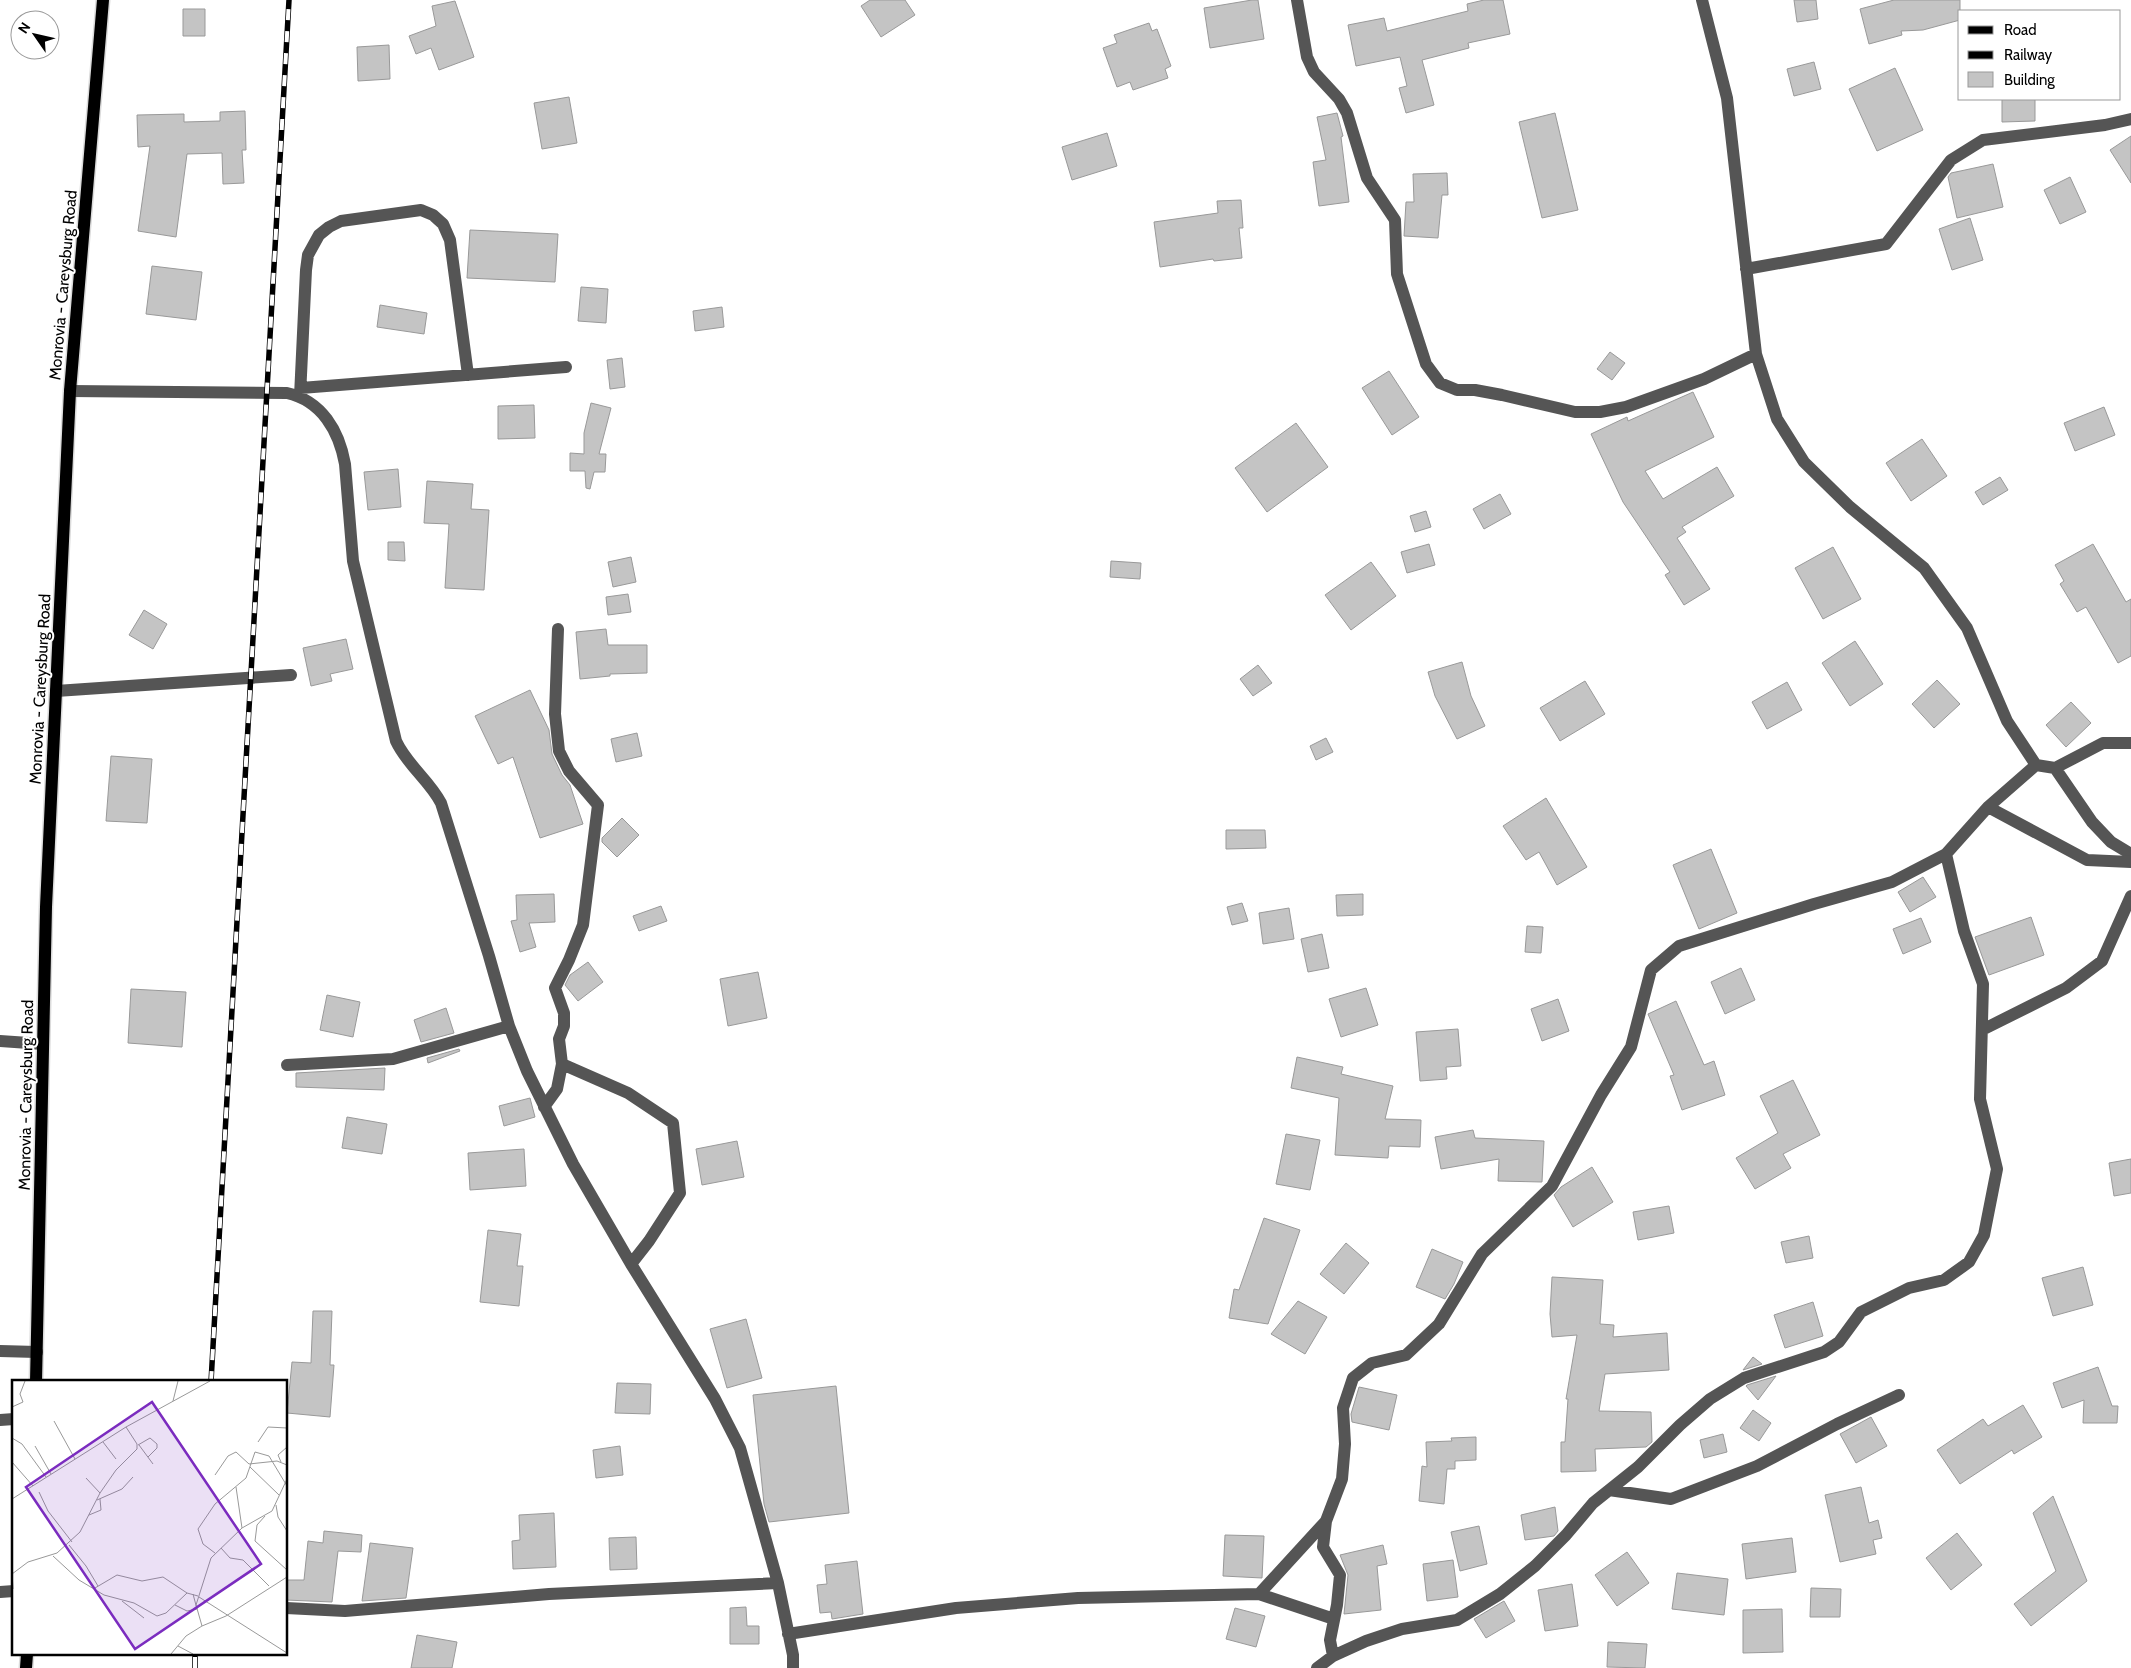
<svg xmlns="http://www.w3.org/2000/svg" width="2131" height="1668" viewBox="0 0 2131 1668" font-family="Cabin,sans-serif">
	<rect width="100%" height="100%" fill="#fff"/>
	<path fill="#c4c4c4" stroke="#999" d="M870 0H905L915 15 881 37 861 6Z
		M1252 0H1258L1264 39 1210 48 1204 8Z
		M1484 0H1503L1510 34 1468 43 1469 48 1422 60 1434 105 1406 113 1399 88 1407 86 1400 57 1356 66 1348 25 1384 18 1387 31 1468 11 1467 4Z
		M1794 0H1816L1818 19 1797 22Z
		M1894 0H1960V20L1923 30 1901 31 1902 35 1869 44 1860 9Z
		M455 1 474 57 439 70 431 48 416 54 409 36 436 26 432 6Z
		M183 9H205V36H183Z
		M1149 23 1152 31 1157 29 1171 66 1165 69 1168 78 1133 90 1130 82 1117 87 1103 48 1117 43 1114 35Z
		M389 45 390 79 358 81 357 47Z
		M1814 62 1821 89 1794 96 1787 69Z
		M1895 68 1923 130 1877 151 1849 89Z
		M569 97 577 143 542 149 534 103Z
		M2002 99H2035V121L2002 122Z
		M245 111 246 150H242L244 183 223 184 222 153 187 154 176 237 138 231 150 146 138 147 137 115 184 114V122L220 121V112Z
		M1337 113 1343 136 1341 137 1349 202 1319 206 1313 162 1326 160 1317 117Z
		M1555 113 1578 210 1542 218 1519 122Z
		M1107 133 1117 166 1072 180 1062 147Z
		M2131 136V183L2110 150Z
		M1993 164 2003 207 1957 218 1948 177 1951 173Z
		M1447 173 1448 195H1442L1438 238 1404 236 1406 202H1414L1413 174Z
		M2070 177 2086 212 2060 224 2044 190Z
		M1241 200 1243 228H1239L1242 258 1214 261 1213 259 1160 267 1154 222 1218 213 1217 201Z
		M1970 218 1983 260 1952 270 1939 229Z
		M470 230 558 234 555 282 467 278Z
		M152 266 202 272 196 320 146 314Z
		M581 287 608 289 606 323 578 321Z
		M380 305 427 313 424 334 377 327Z
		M722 307 724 327 695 331 693 311Z
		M1610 352 1625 363 1612 380 1597 369Z
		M622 358 625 387 610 389 607 360Z
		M1389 371 1419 417 1392 435 1362 388Z
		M1693 392 1714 437 1645 471 1663 499 1717 467 1734 496 1682 527 1686 532 1677 538 1710 589 1684 605 1665 575 1670 572 1623 502 1591 434 1627 417 1628 421Z
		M591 403 611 408 599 454H606L605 472H594L590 489 586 488 585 471H570V453L584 454V433Z
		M534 405 535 438 498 439V406Z
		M2104 407 2115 435 2075 451 2064 423Z
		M1296 423 1328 467 1267 512 1235 468Z
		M1922 439 1947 476 1911 501 1886 463Z
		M398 469 401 507 368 510 364 472Z
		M2000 477 2008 490 1983 505 1975 492Z
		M427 481 473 484 471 509 489 510 484 590 445 588 449 524 424 523Z
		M1500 494 1511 514 1484 529 1473 509Z
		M1426 511 1431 527 1415 532 1410 516Z
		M388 542H404L405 561 388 560Z
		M1429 544 1435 565 1407 573 1401 552Z
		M2093 544 2126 602 2131 599V656L2118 663 2086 607 2077 612 2060 584 2064 581 2055 565Z
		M1833 547 1861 599 1823 619 1795 568Z
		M631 557 636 582 613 587 608 562Z
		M1111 561 1141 563 1140 579 1110 577Z
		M1371 562 1396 596 1351 630 1325 595Z
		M628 594 631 612 608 615 606 597Z
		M144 610 167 624 153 649 129 635Z
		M606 629 608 645H647V673L610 674V676L580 679 576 632Z
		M346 639 353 669 330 674 332 681 311 686 303 648Z
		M1855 641 1883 684 1850 706 1822 663Z
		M1462 662 1471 696 1485 726 1457 739 1435 696 1428 672Z
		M1258 665 1272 683 1253 696 1240 679Z
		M1937 680 1960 704 1934 728 1912 704Z
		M1585 681 1605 714 1560 741 1540 708Z
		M1787 682 1802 710 1767 729 1752 702Z
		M530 690 549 730 552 754 562 775 570 785 583 824 540 838 513 757 498 764 475 716Z
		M2071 702 2091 723 2066 747 2046 725Z
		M637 733 642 756 616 762 611 739Z
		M1326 738 1333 752 1316 760 1310 746Z
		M111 756 152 759 147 823 106 821Z
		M1546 798 1587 867 1557 885 1539 852 1526 860 1503 826Z
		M622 818 639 835 617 857 602 842V838Z
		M1226 830H1265L1266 848 1226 849Z
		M1711 849 1737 913 1699 929 1673 865Z
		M1923 877 1936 897 1910 912 1898 892Z
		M554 894 555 922 529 923 536 947 520 952 511 921 517 920 516 895Z
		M1363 894V915L1337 916 1336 895Z
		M1242 903 1248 921 1232 925 1227 907Z
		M661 906 667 921 639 931 633 916Z
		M1289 908 1294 939 1263 944 1259 913Z
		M2031 917 2044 955 1989 975 1975 937Z
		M1921 918 1931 942 1903 954 1893 929Z
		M1527 926 1543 927 1541 953 1525 952Z
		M1322 934 1329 968 1308 972 1301 939Z
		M588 962 603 982 578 1001 565 985 570 975Z
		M1741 968 1755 1000 1725 1014 1711 982Z
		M758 972 767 1018 728 1026 720 979Z
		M1366 988 1378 1025 1341 1037 1329 999Z
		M131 989 186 992 182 1047 128 1043Z
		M327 995 360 1002 353 1037 320 1030Z
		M1558 999 1569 1031 1542 1041 1531 1009Z
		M1676 1001 1704 1065 1714 1061 1725 1095 1682 1110 1670 1076 1674 1075 1648 1014Z
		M446 1008 454 1033 421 1042 414 1020Z
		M1458 1029 1461 1066 1446 1067 1447 1079 1420 1081 1416 1032Z
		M459 1049 460 1051 428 1063 427 1058Z
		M1297 1057 1343 1067 1341 1074 1393 1086 1385 1119 1421 1120 1420 1147 1389 1146 1388 1158 1335 1155 1339 1098 1291 1088Z
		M385 1068 384 1090 296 1087V1073Z
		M1793 1080 1820 1135 1783 1154 1791 1168 1755 1189 1736 1158 1778 1133 1760 1096Z
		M530 1098 535 1117 504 1126 499 1106Z
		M347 1117 387 1124 382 1154 342 1148Z
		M1473 1130 1475 1138 1544 1141 1542 1182 1498 1181 1499 1159 1441 1169 1435 1137Z
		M1286 1134 1320 1140 1310 1190 1276 1184Z
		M737 1141 744 1177 702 1185 696 1149Z
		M524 1149 526 1186 470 1190 468 1153Z
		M2131 1159V1193L2114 1196 2109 1163Z
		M1592 1167 1613 1202 1573 1227 1554 1195 1561 1187Z
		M1669 1206 1674 1233 1638 1240 1633 1212Z
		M1264 1218 1300 1230 1268 1324 1229 1318 1234 1289 1239 1290Z
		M488 1230 521 1234 517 1266H523L519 1306 480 1302Z
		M1809 1236 1813 1258 1786 1263 1781 1242Z
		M1346 1243 1369 1263 1344 1294 1320 1274Z
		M1432 1249 1463 1262 1454 1284 1445 1299 1416 1287Z
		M2083 1267 2093 1305 2053 1316 2042 1278Z
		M1552 1277 1603 1280 1600 1324 1614 1325 1613 1337 1667 1333 1669 1370 1605 1374 1599 1411 1651 1412 1652 1442 1646 1447 1595 1449 1596 1471 1561 1472V1442H1565L1568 1399H1566L1577 1335 1552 1337 1550 1314Z
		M1298 1301 1327 1317 1305 1354 1271 1334Z
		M1813 1302 1823 1336 1785 1348 1774 1315Z
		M313 1311H332L330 1365H334L330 1417 287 1413 292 1362 311 1363Z
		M746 1319 762 1378 727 1388 710 1329Z
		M1753 1357 1762 1364 1743 1370Z
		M2098 1367 2112 1406H2118L2117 1423H2083L2084 1400 2062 1408 2053 1383Z
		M1776 1376 1758 1400 1746 1386 1747 1385Z
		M617 1383 651 1384 650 1414 615 1413Z
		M836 1386 849 1513 769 1522 764 1504 753 1395Z
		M1359 1387 1397 1395 1389 1430 1352 1422 1351 1414Z
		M2023 1405 2042 1437 2014 1454 2012 1450 1960 1484 1937 1450 1983 1419 1988 1426Z
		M1753 1410 1771 1423 1759 1441 1740 1428Z
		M1871 1417 1887 1446 1856 1463 1840 1434Z
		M1723 1434 1727 1452 1704 1458 1700 1440Z
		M1476 1437V1460L1455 1461V1469H1447L1444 1504 1419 1501 1422 1466 1427 1467 1426 1442 1452 1441 1451 1438Z
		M620 1446 623 1475 596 1478 593 1450Z
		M1861 1487 1869 1523 1878 1520 1882 1538 1873 1540 1876 1554 1840 1562 1825 1495Z
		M2053 1496 2087 1581 2031 1626 2014 1604 2056 1571 2033 1513Z
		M1555 1507 1558 1531 1554 1536 1525 1540 1521 1515Z
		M554 1513 556 1567 513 1569 512 1541 520 1540 519 1515Z
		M1479 1526 1487 1564 1460 1571 1451 1532Z
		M324 1531 362 1535 361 1552 338 1551 332 1602 286 1600V1580H304L308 1541 323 1543Z
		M1957 1533 1982 1565 1951 1590 1926 1558Z
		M1225 1535 1264 1536 1262 1578 1223 1576Z
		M636 1537 637 1569 610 1570 609 1538Z
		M1792 1538 1796 1572 1746 1579 1742 1544Z
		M370 1543 413 1548 406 1598 362 1601Z
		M1383 1545 1387 1564 1377 1566 1381 1610 1344 1614 1348 1575 1340 1555Z
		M1627 1552 1649 1583 1617 1606 1595 1575Z
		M1453 1560 1458 1597 1427 1601 1423 1564Z
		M857 1561 863 1614 832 1619 831 1612 820 1613 817 1585 827 1584 825 1565Z
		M1677 1573 1728 1579 1724 1615 1672 1609Z
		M1572 1584 1578 1626 1545 1631 1538 1590Z
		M1811 1588 1841 1589 1840 1617H1810Z
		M1504 1601 1515 1621 1486 1638 1474 1619Z
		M746 1607 747 1626H759V1644H730V1608Z
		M1235 1608 1265 1616 1256 1647 1226 1639Z
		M1782 1609 1783 1652 1743 1653V1610Z
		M417 1635 457 1642 452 1668H411Z
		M1608 1642 1647 1644 1645 1668 1607 1667Z"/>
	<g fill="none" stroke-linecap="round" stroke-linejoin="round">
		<g stroke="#dbdbdb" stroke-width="15">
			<path id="major" d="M36 1382 46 907 56 691 70 391 103 0
				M26 1668 27 1654"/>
		</g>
		<path stroke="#555" stroke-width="12" d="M1297 0 1307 57 1314 72 1339 99 1347 113 1367 178 1395 220 1397 274 1426 364 1440 383 1457 390H1475L1502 395 1575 412H1600L1626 407 1704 379 1756 354
			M1702 0 1727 98 1756 354 1777 419 1804 462 1850 507 1924 568 1967 628 2007 721 2036 765 2055 768 2092 822 2111 842 2131 854
			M1746 269 1886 244 1951 160 1983 140 2105 125 2131 119
			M301 388 566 367
			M70 391 287 393C322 401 339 431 345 464L353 561 396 741C407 765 429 780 441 803L489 956 509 1026 527 1071 573 1164 631 1264 715 1399 740 1448 778 1583 793 1655V1668
			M300 396 306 270 308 255 319 235 329 227 341 221 421 210 433 215 443 224 450 240 468 375
			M56 691 291 675
			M2055 768 2103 743H2131
			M1988 807 2087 860 2131 862
			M1982 1030 2066 988 2102 961 2131 896
			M0 1041 43 1044
			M562 1064 628 1093 673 1123 680 1193 649 1241 631 1264
			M287 1065 393 1059 509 1026
			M544 1107 557 1089 562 1064 559 1039 564 1026V1013L555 988 569 960 583 925 598 805 569 771 559 751 555 714 558 629
			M0 1351 37 1352
			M0 1420 14 1419
			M1609 1490 1671 1499 1757 1466 1837 1424 1899 1395
			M0 1592 14 1591
			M1259 1594 1326 1521
			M286 1608 345 1611 549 1594 778 1583
			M788 1634 956 1608 1078 1598 1259 1594 1334 1619
			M1333 1656 1330 1640 1337 1605 1340 1575 1323 1547 1326 1521 1342 1479 1345 1444 1343 1408 1353 1378 1372 1363 1406 1355 1439 1324 1482 1254 1552 1186 1601 1095 1631 1047 1651 970 1679 946 1814 904 1892 882 1946 854
			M1317 1668 1333 1656 1366 1641 1402 1629 1457 1620 1500 1594 1535 1566 1566 1535 1593 1503 1638 1467 1680 1425 1710 1399 1744 1378 1824 1352 1839 1342 1861 1312 1909 1288 1944 1280 1969 1262 1984 1235 1997 1169 1980 1099 1983 984 1964 931 1946 854 1988 807 2036 765"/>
		<use href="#major" stroke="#000" stroke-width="12"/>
		<g stroke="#000" stroke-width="5.5">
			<path id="rail" d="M211 1382 289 0
				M195 1668V1654"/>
		</g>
		<use href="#rail" stroke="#fff" stroke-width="4" stroke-dasharray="11" stroke-linecap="butt"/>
	</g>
	<g text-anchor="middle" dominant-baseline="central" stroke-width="4" stroke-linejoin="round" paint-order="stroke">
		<g font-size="16" fill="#000" stroke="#fff">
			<text transform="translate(63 285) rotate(-85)">Monrovia - Careysburg Road</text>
			<text transform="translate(40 689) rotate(-87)">Monrovia - Careysburg Road</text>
			<text transform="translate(26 1095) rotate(-89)">Monrovia - Careysburg Road</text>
		</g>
	</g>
	<g transform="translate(12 1380)">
		<rect width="275" height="275" fill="#fff"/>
		<path fill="none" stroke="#999" stroke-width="1" d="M161 21 166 1M0 27 11 22 8 14 13 1M42 41 63 79M0 58 10 64 34 97M91 62 104 79M246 62 256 47 275 48M126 65 138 58 145 64V68L136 77M127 65 141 84M23 66 39 94M0 82 21 106M269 82 266 75 275 67M238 87 267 115M203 95 216 76 224 72 237 84 265 81 275 85M74 98 88 113M224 107 230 148M27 112 36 131 60 162M0 119 114 47 198 1M85 120 110 109 121 97M264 125 266 137 275 151M77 135 89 130 88 119M253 136 245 145 243 161 275 190M57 165 74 186 86 206M209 168 218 178 231 180 257 206M203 173 191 164 186 149 203 124 234 98 243 72 257 76 275 106M41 176 67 200 92 215 122 223 145 236 154 233 175 213 186 216M0 193 1 209M0 194 16 182 45 173 68 152 88 113 104 90 125 69V64L114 47M83 208 105 195 130 201 151 197 175 213M187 217 275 273M110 221 132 238M163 225 175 231 185 229 181 214M190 246 184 225 199 178 230 148 260 131 275 99M166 266 181 274M159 274 174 256 190 246 214 236 275 197"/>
		<path fill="#7b2cbf" fill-opacity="0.15" stroke="#7b2cbf" stroke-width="2.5" d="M140 22 249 184 123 269 14 107Z"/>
		<rect width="275" height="275" fill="none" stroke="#000" stroke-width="2.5"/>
	</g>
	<rect x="1958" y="10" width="162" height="90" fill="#ffffff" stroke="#999999"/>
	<rect x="1968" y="26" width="25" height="8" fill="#000000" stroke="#999999"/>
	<text x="2004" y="35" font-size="15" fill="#000000">Road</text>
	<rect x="1968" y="51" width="25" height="8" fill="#000000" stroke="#999999"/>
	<text x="2004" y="60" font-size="15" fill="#000000">Railway</text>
	<rect x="1968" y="72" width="25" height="15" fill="#c4c4c4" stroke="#999999"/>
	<text x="2004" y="85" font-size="15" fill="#000000">Building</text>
	<g transform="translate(35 35) rotate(304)"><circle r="24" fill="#ffffff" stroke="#999999"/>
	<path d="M0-4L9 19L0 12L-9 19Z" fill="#000000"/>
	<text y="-8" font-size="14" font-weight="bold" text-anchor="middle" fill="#000000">N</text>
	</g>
</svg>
